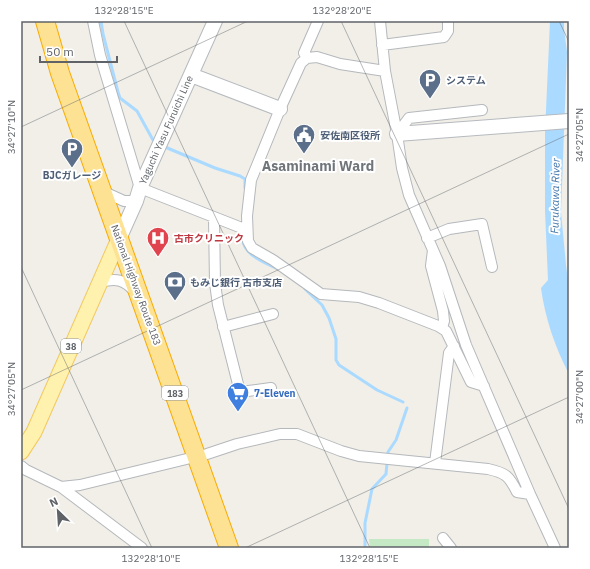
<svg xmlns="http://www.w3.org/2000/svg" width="590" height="569" viewBox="0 0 590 569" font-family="'IBM Plex Sans','Noto Sans JP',sans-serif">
	<rect width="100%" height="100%" fill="#f1efe8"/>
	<path fill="#c5e8c5" d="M369 539H429V548H370Z"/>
	<path fill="#aadaff" d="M550 21H564V29L567 52 561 212 566 265 569 288V374C555 347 545 318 541 288L548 280 545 211V133Z"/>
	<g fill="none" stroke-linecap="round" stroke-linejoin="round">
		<path stroke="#aadaff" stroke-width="3" d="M101 21 103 34 118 92 120 98 137 111 153 140
			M165 147 215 168 240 176 245 179V188
			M243 239C243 255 266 263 278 269
			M305 289 322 305 329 318 336 339V360L339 365 377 390 403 402
			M365 548V523L372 489 386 474 388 452 396 440 407 408"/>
		<g stroke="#b5b8bc" stroke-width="12">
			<path id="street" d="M93 21 100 55 140 188 247 230
				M380 21 385 71 397 134 402 168 409 195 440 266 466 345 530 494 555 548
				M382 45 444 37 448 31V21
				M307 58 304 53 318 21
				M385 71 340 64 317 57 307 58 301 63 280 109 251 180 247 216 248 241 252 248 273 260 321 294 359 297 379 303 438 326 446 331 471 382 484 386
				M397 134 409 118 482 110
				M102 191 124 201H136
				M214 218 215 283 218 305 240 392 271 388
				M427 238 449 229 482 224 492 267
				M433 250 431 266 443 311 444 321 442 328
				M100 282C116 278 124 279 135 292
				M223 327 273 314
				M435 463 449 353 454 346
				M21 466 26 470 61 487 142 548
				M61 487 80 485 207 454 237 444 280 434H297L341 451 359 456 488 469C506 473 509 476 517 492L530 494
				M443 538 451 548"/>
		</g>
		<g stroke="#b6babf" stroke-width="16">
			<path id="secondary" d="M191 75 280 109
				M397 134 569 121
				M119 239 136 201 140 188 215 21"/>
		</g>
		<g stroke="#f2c960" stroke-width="17">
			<path id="primary" d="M21 452 34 432 119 239"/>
		</g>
		<g stroke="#f9ab00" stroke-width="20">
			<path id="highway" d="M45 21 60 73 229 548"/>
		</g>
		<use href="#street" stroke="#fff" stroke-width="10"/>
		<use href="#secondary" stroke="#fff" stroke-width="14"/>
		<use href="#primary" stroke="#fff2af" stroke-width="15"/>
		<use href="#highway" stroke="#fde293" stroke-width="18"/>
	</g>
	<path fill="none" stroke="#5f6368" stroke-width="1" stroke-opacity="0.45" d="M124 21 370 548M341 21 569 509M559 21 569 42M21 127 248 21M21 267 152 548M21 390 569 134M245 548 569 397"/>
	<defs>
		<g id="parking-pin" transform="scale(1.15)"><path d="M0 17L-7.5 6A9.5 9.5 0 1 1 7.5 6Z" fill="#5c6f8a" stroke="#fff"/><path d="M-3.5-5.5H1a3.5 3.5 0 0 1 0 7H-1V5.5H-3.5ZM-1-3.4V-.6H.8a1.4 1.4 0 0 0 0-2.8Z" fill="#fff"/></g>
		<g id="civic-pin" transform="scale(1.15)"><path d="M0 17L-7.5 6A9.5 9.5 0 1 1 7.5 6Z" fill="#5c6f8a" stroke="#fff"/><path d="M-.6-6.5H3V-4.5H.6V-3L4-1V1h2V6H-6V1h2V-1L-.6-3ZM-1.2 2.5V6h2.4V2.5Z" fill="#fff"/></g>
		<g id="hospital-pin" transform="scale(1.15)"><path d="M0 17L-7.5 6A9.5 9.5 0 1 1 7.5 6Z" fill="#e0444e" stroke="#fff"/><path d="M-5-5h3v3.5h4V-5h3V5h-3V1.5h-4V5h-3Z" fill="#fff"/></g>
		<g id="bank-pin" transform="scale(1.15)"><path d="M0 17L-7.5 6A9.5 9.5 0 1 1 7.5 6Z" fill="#5c6f8a" stroke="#fff"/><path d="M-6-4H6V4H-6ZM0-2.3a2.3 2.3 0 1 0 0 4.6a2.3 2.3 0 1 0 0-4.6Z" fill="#fff"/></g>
		<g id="supermarket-pin" transform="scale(1.15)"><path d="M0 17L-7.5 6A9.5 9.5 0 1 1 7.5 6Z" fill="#3f7fe0" stroke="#fff"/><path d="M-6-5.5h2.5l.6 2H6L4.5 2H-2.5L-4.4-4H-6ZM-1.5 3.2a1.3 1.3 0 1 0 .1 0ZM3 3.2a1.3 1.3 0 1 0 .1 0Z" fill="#fff"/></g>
	</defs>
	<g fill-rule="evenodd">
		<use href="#parking-pin" x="430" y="80"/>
		<use href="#civic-pin" x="304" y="135"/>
		<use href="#parking-pin" x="72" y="149"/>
		<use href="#hospital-pin" x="158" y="238"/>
		<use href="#bank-pin" x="175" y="282"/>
		<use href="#supermarket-pin" x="238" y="393"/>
	</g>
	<g text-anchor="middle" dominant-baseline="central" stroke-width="4" stroke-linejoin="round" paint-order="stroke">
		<g fill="#fff" stroke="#8f9295" stroke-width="1">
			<rect x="61" y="339" width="20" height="14" rx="3"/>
			<rect x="162" y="386" width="26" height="14" rx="3"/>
		</g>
		<g font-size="9" font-weight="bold" fill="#5f6368">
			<text x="71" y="346">38</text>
			<text x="175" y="393">183</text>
		</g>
		<g font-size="10" font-weight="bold" fill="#4e5e75" stroke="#fff" text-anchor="start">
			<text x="446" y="80">システム</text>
			<text x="320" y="135">安佐南区役所</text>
			<text x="72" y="175" text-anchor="middle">BJCガレージ</text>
			<text x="190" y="282">もみじ銀行 古市支店</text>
		</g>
		<g font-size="10" fill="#5f6368" stroke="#fff">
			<text transform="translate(166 130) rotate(-66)">Yaguchi Yasu Furuichi Line</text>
			<text transform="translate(136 285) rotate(70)">National Highway Route 183</text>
		</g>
		<g font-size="10" font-weight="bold" fill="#be3a42" stroke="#fff" text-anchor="start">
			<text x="174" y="238">古市クリニック</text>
		</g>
		<g font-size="10" font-weight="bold" fill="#366cbe" stroke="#fff" text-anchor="start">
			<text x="254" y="393">7-Eleven</text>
		</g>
		<g font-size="11" font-style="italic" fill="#4174aa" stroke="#fff">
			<text transform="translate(555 196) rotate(-89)">Furukawa River</text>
		</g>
		<g font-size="14" font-weight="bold" fill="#70757a" stroke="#fff">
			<text x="318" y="166">Asaminami Ward</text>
		</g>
	</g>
	<rect width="590" height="569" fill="none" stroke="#ffffff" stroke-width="44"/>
	<g transform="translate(58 511) rotate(335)" stroke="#ffffff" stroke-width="3" paint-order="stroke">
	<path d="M0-3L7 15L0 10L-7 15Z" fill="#5f6368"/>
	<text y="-6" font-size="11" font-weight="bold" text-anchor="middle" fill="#5f6368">N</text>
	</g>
	<path d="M40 56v6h77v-6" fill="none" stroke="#5f6368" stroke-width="2"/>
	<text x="46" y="56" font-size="12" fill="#5f6368" stroke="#ffffff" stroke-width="3" paint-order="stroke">50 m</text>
	<rect x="22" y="22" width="546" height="525" fill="none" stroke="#5f6368" stroke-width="1.5"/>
	<g font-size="10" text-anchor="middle" fill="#5f6368">
		<text x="124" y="14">132°28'15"E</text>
		<text x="342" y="14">132°28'20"E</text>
		<text transform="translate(11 127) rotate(-90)" y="4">34°27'10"N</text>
		<text transform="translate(579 135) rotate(-90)" y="4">34°27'05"N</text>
		<text transform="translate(11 389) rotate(-90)" y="4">34°27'05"N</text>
		<text transform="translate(579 397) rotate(-90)" y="4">34°27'00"N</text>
		<text x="151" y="562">132°28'10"E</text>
		<text x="369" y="562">132°28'15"E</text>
	</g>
</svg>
